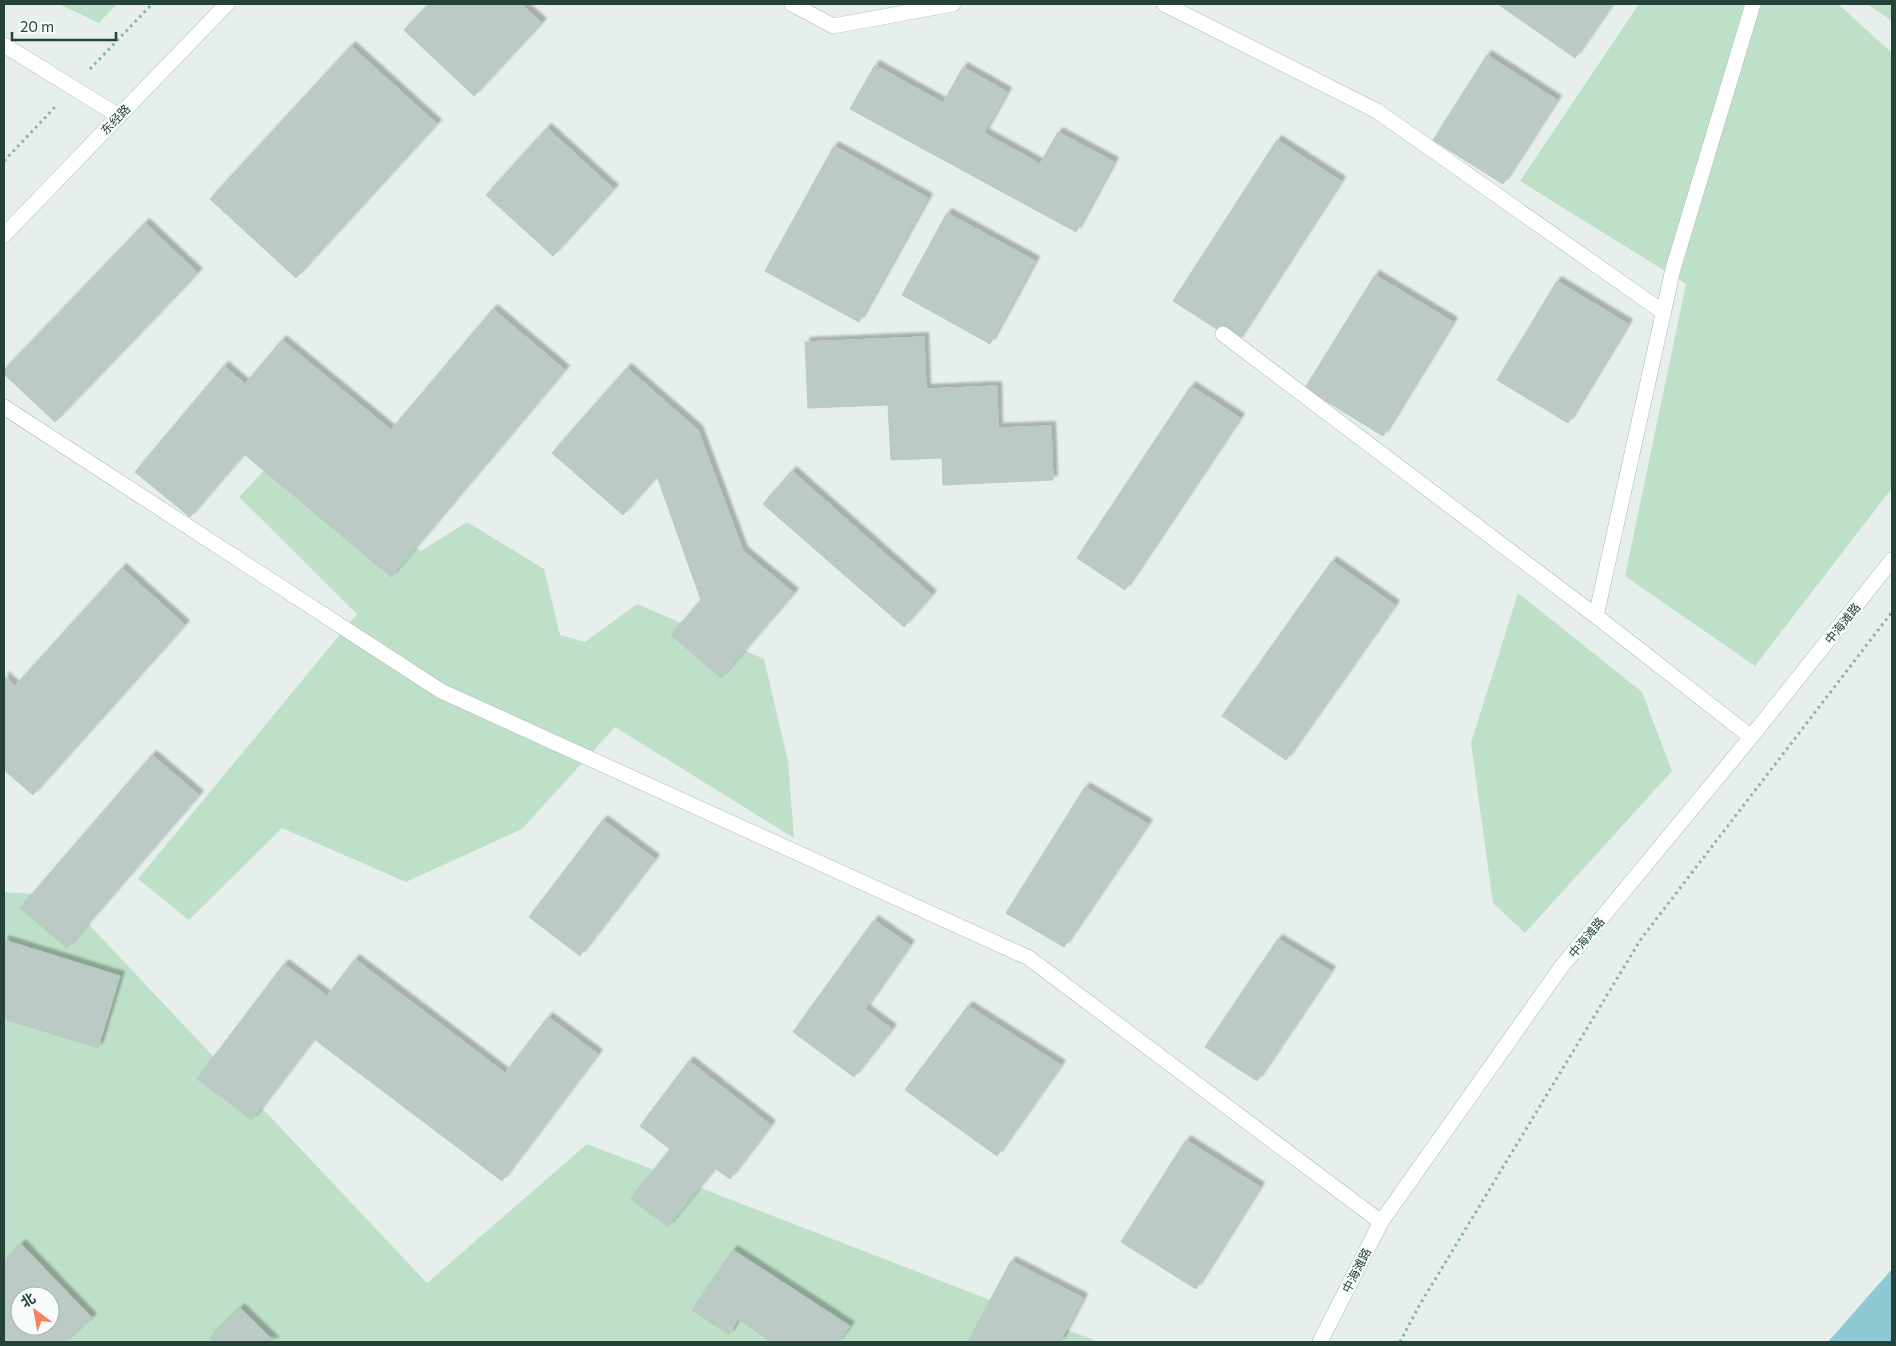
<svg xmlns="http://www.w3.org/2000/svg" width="1896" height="1346" viewBox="0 0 1896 1346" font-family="Commissioner,'Noto Sans SC',sans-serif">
	<defs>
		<filter id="shadow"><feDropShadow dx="4.5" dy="-4.5" stdDeviation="1" flood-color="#0004"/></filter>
	</defs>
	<rect width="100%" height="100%" fill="#e6efeb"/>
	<path fill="#bfe0c8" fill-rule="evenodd" d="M59 4H117L99 23Z
		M1639 4H1838L1892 53V488L1755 666 1625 576 1686 284 1520 181Z
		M1867 4H1892V21Z
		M291 442 421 551 467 522 544 569 560 635 585 642 637 604 764 659 788 761 794 838 615 727 522 829 406 882 282 828 189 920 138 879 357 614 239 497Z
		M1518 593 1642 692 1672 771 1525 933 1493 903 1471 743Z
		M4 892 62 896 427 1283 587 1144 1099 1342H4ZM20 1296H50V1326H20Z"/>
	<path fill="#8ec9d4" d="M1892 1269V1342H1828Z"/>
	<path fill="#bbcac4" stroke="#b8c9c2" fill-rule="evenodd" filter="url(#shadow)" d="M429 4H521L542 23 474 96 404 30Z
		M1498 4H1612L1575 58Z
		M351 46 437 124 296 278 210 199Z
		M1487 55 1557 100 1503 184 1433 140Z
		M875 65 943 103 963 67 1007 92 984 133 1040 164 1058 132 1114 162 1076 232 850 109Z
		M547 128 614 189 553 256 486 195Z
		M1277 140 1341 181 1237 342 1173 301Z
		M834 146 928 198 859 322 765 271Z
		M947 213 1035 261 990 344 902 295Z
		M145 223 198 273 55 422 4 374V370Z
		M1375 275 1453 322 1383 436 1305 388Z
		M1557 281 1628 324 1568 423 1497 380Z
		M493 309 565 370 391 577 244 454 190 517 135 472 224 366 245 384 282 340 391 430Z
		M924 337 926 389 997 386 998 428 1051 426 1053 480 943 485 942 458 891 460 888 405 808 408 805 342Z
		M627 368 698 430 743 551 794 593 721 678 671 635 701 600 657 476 623 515 552 453Z
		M1191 386 1240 418 1125 590 1077 558Z
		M792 471 932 595 904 627 763 504Z
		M1332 561 1395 605 1286 760 1222 716Z
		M122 568 185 625 33 795 4 770V676L15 686Z
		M152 755 199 795 67 948 20 908Z
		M1085 787 1148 824 1064 947 1006 913Z
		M603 820 655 859 580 956 529 917Z
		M874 920 910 945 865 1009 892 1029 854 1077 793 1032Z
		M1278 939 1331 971 1257 1081 1205 1047Z
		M4 940 120 976 98 1048 4 1019Z
		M355 959 505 1073 548 1017 598 1054 502 1181 314 1039 252 1120 197 1079 284 964 327 996Z
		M968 1006 1061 1065 997 1156 905 1090Z
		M689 1061 771 1125 730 1179 715 1168 668 1227 631 1199 670 1149 640 1126Z
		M1186 1140 1260 1187 1196 1289 1121 1242Z
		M21 1244 92 1318 65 1342H4V1262ZM20 1296H50V1326H20Z
		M733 1250 850 1326 838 1342H771L738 1319 729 1335 692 1310Z
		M1011 1261 1083 1298 1060 1342H968Z
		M240 1308 275 1342H214L210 1338Z"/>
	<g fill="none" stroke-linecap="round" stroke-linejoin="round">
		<g stroke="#a8b8b2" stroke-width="16">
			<path id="street" d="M792 4 833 26 953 4
				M1164 4 1377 111 1663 312
				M4 45 119 116
				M1223 334 1596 616 1751 737
				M4 407 441 691 1029 958 1381 1222
				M1596 616 1673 269 1753 4"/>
		</g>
		<g stroke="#a4bbb3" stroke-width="16">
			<path id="secondary" d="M4 235 227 4
				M1320 1342 1381 1222 1562 966 1751 737 1892 560"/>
		</g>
		<path stroke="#86b3a5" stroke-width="3" stroke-dasharray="2.5 4" stroke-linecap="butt" d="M90 69 152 4
			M4 161 56 106
			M1400 1342 1419 1306 1641 939 1892 612"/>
		<use href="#street" stroke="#fff" stroke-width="15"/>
		<use href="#secondary" stroke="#fff" stroke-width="15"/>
	</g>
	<g text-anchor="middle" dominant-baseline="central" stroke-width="4.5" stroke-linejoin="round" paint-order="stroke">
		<g font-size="12" fill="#24423a" stroke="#f7fbf9">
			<text transform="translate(115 119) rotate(-46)">东经路</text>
			<text transform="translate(1842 623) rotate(-51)">中海滩路</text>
			<text transform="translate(1586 937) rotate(-50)">中海滩路</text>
			<text transform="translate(1356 1270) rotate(-63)">中海滩路</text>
		</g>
	</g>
	<rect width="1896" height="1346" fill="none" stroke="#24423a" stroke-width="10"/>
	<g transform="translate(35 1311) rotate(328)"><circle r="24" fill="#f7fbf9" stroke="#a3b1ad"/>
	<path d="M0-4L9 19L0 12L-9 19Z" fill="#f4845f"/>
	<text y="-8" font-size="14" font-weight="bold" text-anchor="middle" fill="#24423a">北</text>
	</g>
	<path d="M12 32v8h104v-8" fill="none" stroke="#24423a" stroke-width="2.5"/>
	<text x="20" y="32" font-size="15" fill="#24423a" stroke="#f7fbf9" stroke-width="4" paint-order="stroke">20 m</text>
</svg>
